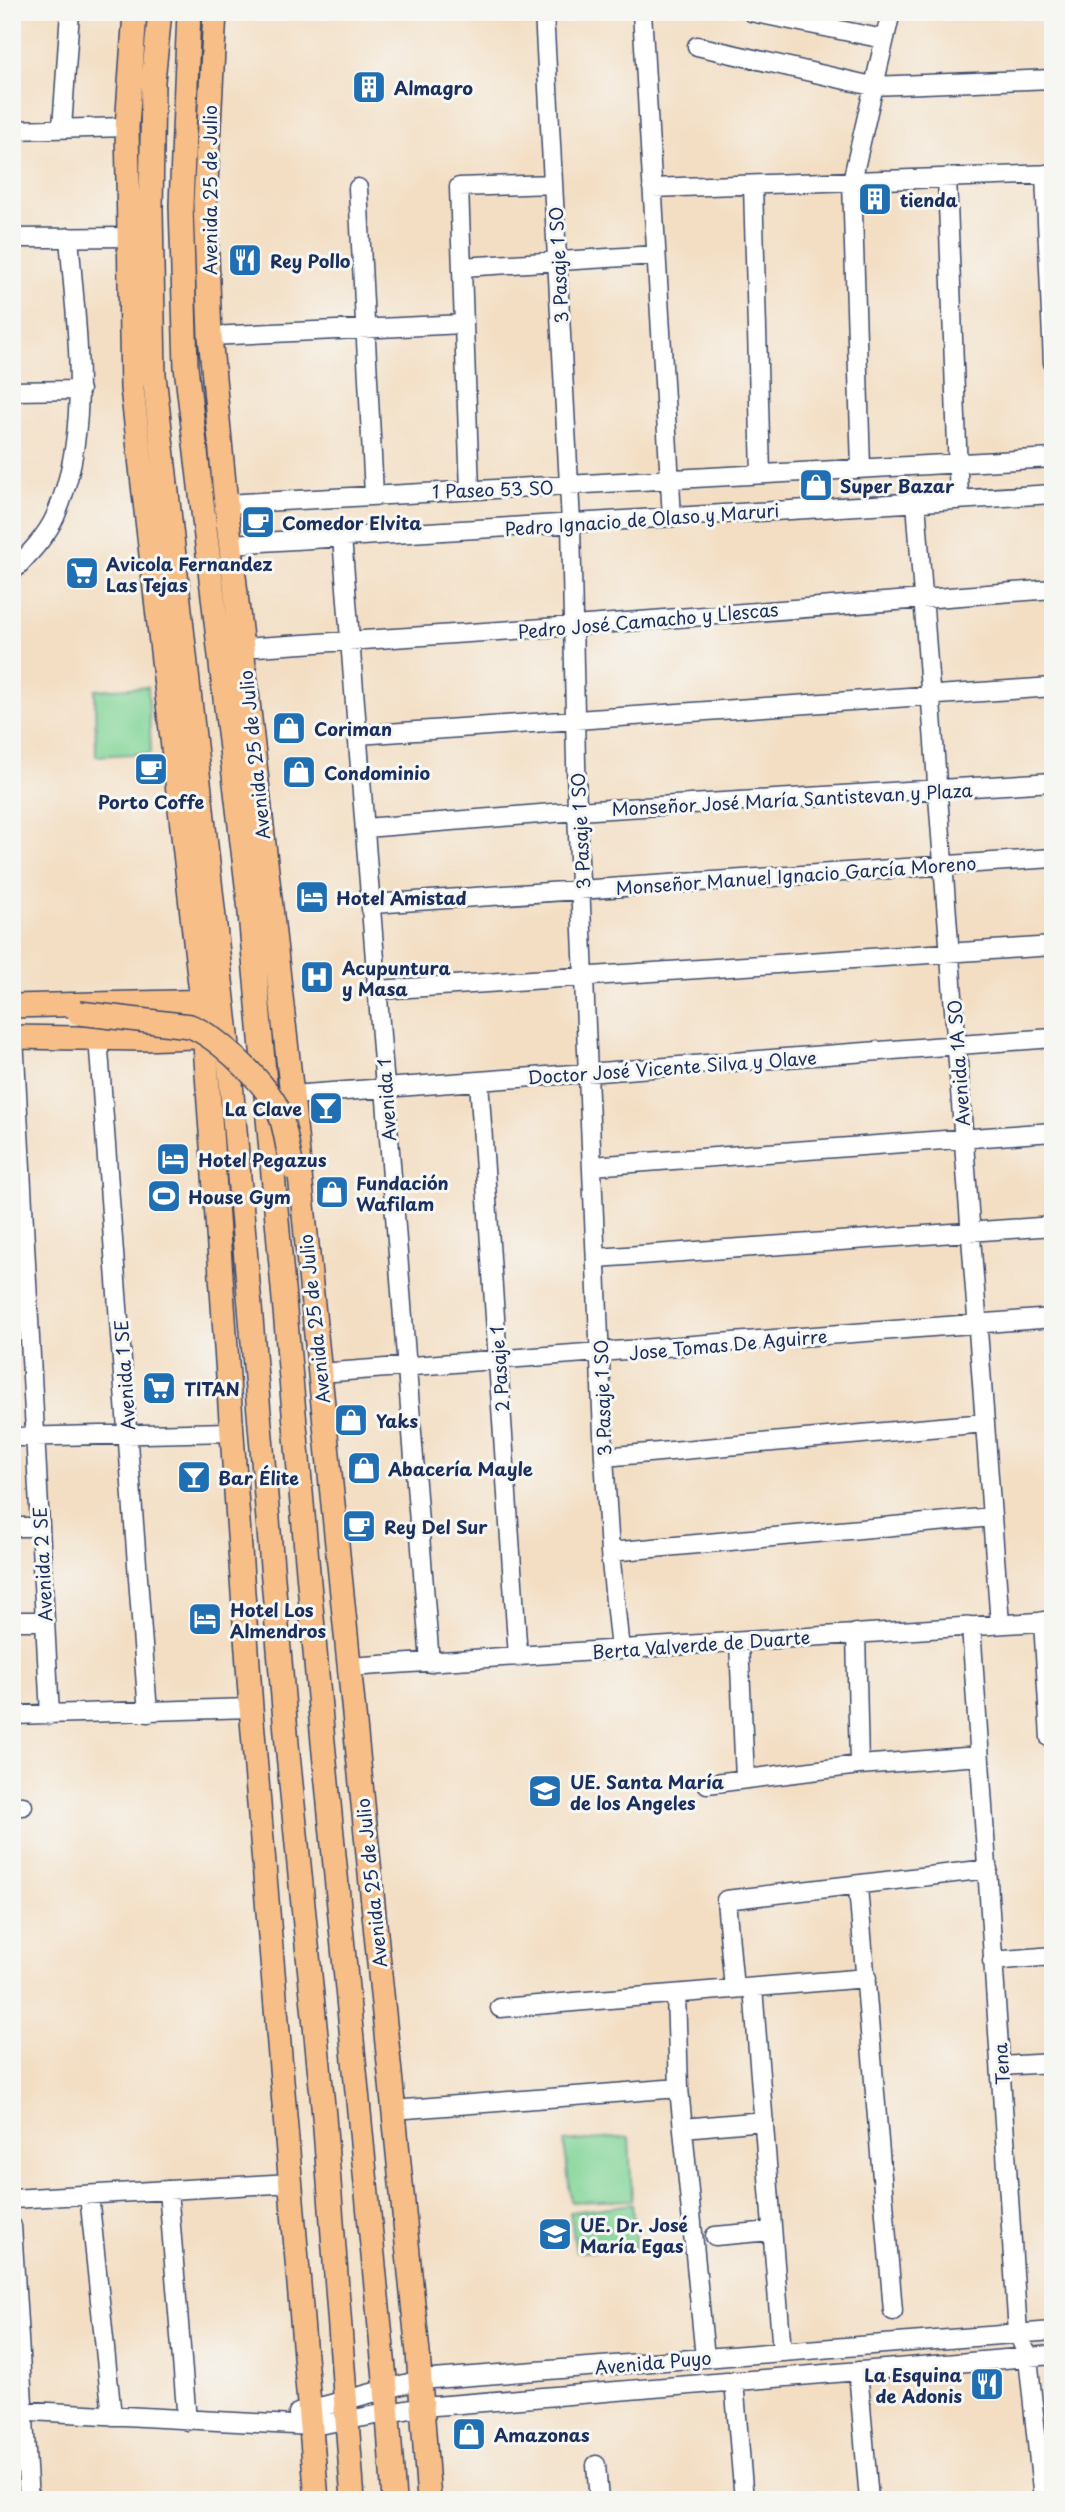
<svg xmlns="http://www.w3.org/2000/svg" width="1065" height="2512" viewBox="0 0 1065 2512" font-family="'Playpen Sans',sans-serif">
	<rect width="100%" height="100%" fill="#f6f6f2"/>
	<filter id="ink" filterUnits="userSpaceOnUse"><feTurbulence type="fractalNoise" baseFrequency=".0143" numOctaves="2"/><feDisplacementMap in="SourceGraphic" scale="14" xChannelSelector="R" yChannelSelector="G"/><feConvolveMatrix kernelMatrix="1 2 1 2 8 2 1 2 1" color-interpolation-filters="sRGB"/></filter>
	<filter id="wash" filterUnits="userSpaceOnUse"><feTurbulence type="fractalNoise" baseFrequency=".00686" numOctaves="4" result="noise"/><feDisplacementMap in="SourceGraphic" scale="28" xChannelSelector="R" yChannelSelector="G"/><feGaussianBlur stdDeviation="1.57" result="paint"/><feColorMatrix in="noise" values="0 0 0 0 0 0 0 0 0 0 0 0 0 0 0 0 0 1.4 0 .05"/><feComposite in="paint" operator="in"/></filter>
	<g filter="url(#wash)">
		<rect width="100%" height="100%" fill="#f3dec3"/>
		<path fill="#81d496" stroke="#4e827a" stroke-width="2" d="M148 687 151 753 96 756 95 690Z
			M629 2137 632 2200 571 2202 564 2142Z
			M632 2204 636 2249 576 2252 570 2212Z"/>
	</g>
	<g filter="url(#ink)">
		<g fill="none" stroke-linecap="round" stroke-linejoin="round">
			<g stroke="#3b496d" stroke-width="21">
				<path id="minor" d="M544 12 571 523 577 811 604 1457 610 1552 620 1650
					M642 12 672 517
					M751 12 884 39
					M697 46 872 86 1053 79
					M62 128 70 12
					M12 130 127 127
					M1045 174 1053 363
					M947 177 959 499
					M753 185 761 474
					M358 188 374 494
					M652 188 1053 174
					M12 238 127 237
					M462 267 656 255
					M210 336 464 324
					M12 391 80 390
					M861 468 852 181 891 12
					M470 490 459 187 553 184
					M916 502 1000 1624
					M226 504 1053 458
					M342 537 430 1663
					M231 544 1053 494
					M12 572C27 556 46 537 55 517 93 429 76 329 69 237
					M242 648 574 626 1053 589
					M358 735 1053 687
					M365 828 577 811 1053 782
					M372 904 1053 858
					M378 990 1053 946
					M14 1037 50 1715
					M98 1037 148 1713
					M479 1081 518 1657
					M292 1095 1053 1038
					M592 1166 1053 1132
					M597 1258 1053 1226
					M320 1373 1053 1318
					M12 1437 231 1432
					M604 1457 985 1423
					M12 1527H40
					M610 1552 992 1517
					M12 1621H45
					M1043 1621 1050 1738
					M971 1626 1018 2333 1028 2357 1043 2500
					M856 1633 859 1765
					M739 1643 745 1779
					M349 1667 1053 1621
					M12 1715 251 1708
					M707 1784 859 1765 979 1756
					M12 1806H23
					M858 1887 893 2311
					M992 1961 1053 1956
					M753 1988 782 2352
					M734 1989 726 1900 988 1869
					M676 1994 679 2088 705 2358
					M500 2008 867 1978
					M1001 2066 1053 2063
					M393 2110 679 2088
					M683 2128 764 2121
					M168 2190 187 2421
					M89 2195 112 2416
					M12 2199 292 2183
					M12 2226 29 2500
					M715 2236 772 2231
					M858 2371 869 2500
					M734 2381 744 2500
					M12 2410 312 2426 423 2407 1053 2355
					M298 2413 420 2380 1053 2331
					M596 2465 599 2500"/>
			</g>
			<g stroke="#3b496d" stroke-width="26">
				<path id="major" d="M135 12 127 127 132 388 202 1002 251 1708 317 2500
					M160 12 153 81 151 209 154 375 227 1035 287 1744 324 2116 353 2500
					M189 12 181 205 186 367 249 902 323 1742 386 2389 394 2500
					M215 12 205 202 210 336 226 504 292 1095 418 2353 429 2500
					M12 1006 216 1001
					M12 1037 143 1039 217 1036"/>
			</g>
			<use href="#minor" stroke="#fff" stroke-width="18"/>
			<use href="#major" stroke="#f7be87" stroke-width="23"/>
			<g stroke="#3b496d" stroke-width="26" stroke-linecap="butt">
				<path id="major-bridge" d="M79 1013 190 1026C218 1037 269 1085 280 1114 286 1131 288 1151 292 1168"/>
			</g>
			<use href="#major-bridge" stroke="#f7be87" stroke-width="23"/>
		</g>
	</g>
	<defs>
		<g id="building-square" transform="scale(1.75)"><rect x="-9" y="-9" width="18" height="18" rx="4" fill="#1f6fb2" stroke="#f6f6f2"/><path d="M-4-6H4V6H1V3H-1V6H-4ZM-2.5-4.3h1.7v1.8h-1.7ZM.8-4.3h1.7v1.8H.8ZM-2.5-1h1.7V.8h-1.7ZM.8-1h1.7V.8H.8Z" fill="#fff"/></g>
		<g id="restaurant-square" transform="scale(1.75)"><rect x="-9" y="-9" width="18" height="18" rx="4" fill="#1f6fb2" stroke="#f6f6f2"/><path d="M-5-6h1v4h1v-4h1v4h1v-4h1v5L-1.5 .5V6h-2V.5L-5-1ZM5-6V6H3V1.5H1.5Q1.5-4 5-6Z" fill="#fff"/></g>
		<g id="shop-square" transform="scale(1.75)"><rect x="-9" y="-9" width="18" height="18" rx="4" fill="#1f6fb2" stroke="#f6f6f2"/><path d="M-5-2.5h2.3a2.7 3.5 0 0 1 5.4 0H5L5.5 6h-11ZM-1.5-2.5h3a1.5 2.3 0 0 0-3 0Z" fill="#fff"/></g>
		<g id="cafe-square" transform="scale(1.75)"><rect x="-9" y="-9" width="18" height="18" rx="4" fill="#1f6fb2" stroke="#f6f6f2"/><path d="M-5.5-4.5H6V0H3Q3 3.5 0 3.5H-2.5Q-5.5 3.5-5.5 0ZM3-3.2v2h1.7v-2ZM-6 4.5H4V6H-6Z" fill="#fff"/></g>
		<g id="supermarket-square" transform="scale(1.75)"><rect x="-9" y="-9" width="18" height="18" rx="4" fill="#1f6fb2" stroke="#f6f6f2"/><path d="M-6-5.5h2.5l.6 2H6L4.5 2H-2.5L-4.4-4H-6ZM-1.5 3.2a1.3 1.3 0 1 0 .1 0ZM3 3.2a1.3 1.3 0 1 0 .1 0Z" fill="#fff"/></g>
		<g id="hotel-square" transform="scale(1.75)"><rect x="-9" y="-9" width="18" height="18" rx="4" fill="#1f6fb2" stroke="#f6f6f2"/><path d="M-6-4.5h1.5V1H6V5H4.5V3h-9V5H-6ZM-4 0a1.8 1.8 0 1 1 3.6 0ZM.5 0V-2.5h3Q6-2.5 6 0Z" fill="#fff"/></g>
		<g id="hospital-square" transform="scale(1.75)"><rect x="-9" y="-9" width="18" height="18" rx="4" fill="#1f6fb2" stroke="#f6f6f2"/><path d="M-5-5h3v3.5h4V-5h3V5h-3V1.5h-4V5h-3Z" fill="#fff"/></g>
		<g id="bar-square" transform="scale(1.75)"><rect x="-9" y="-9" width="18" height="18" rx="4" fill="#1f6fb2" stroke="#f6f6f2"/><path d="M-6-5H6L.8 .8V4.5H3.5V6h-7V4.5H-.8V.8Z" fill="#fff"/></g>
		<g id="stadium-square" transform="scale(1.75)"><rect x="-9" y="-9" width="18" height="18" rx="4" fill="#1f6fb2" stroke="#f6f6f2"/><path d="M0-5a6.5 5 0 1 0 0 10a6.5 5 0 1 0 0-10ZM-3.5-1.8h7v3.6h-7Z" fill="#fff"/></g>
		<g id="school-square" transform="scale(1.75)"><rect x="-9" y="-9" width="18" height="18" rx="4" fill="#1f6fb2" stroke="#f6f6f2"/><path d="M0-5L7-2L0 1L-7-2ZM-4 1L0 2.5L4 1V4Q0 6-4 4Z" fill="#fff"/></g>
	</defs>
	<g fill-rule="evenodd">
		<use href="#building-square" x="369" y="87"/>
		<use href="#building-square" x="875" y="199"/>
		<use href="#restaurant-square" x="245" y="260"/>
		<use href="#shop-square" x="816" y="485"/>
		<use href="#cafe-square" x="258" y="522"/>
		<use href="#supermarket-square" x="82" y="573"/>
		<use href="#shop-square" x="289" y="728"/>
		<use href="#cafe-square" x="151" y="769"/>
		<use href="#shop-square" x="299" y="772"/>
		<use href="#hotel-square" x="312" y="897"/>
		<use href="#hospital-square" x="317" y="977"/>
		<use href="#bar-square" x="326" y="1108"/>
		<use href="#hotel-square" x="173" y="1159"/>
		<use href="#shop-square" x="332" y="1192"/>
		<use href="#stadium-square" x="164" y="1196"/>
		<use href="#supermarket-square" x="159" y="1388"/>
		<use href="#shop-square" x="351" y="1420"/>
		<use href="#shop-square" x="364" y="1468"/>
		<use href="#bar-square" x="194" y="1477"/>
		<use href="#cafe-square" x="359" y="1526"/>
		<use href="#hotel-square" x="205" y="1619"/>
		<use href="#school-square" x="545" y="1791"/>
		<use href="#school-square" x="555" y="2234"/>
		<use href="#restaurant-square" x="987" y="2384"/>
		<use href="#shop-square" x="469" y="2434"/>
	</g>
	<g text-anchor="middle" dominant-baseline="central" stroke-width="6" stroke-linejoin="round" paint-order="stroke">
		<g font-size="18" font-weight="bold" fill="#1b2f5e" stroke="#f6f6f2" text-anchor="start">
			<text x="394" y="87">Almagro</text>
			<text x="900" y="199">tienda</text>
			<text x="270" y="260">Rey Pollo</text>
			<text x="840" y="485">Super Bazar</text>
			<text x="282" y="522">Comedor Elvita</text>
			<text x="106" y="563">Avicola Fernandez<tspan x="106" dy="21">Las Tejas</tspan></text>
			<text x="314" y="728">Coriman</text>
			<text x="324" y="772">Condominio</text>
			<text x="151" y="801" text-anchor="middle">Porto Coffe</text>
			<text x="336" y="897">Hotel Amistad</text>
			<text x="342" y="967">Acupuntura<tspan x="342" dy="21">y Masa</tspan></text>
			<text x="302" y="1108" text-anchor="end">La Clave</text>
			<text x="198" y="1159">Hotel Pegazus</text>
			<text x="356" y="1182">Fundación<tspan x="356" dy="21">Wafilam</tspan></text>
			<text x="188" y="1196">House Gym</text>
			<text x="184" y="1388">TITAN</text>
			<text x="376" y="1420">Yaks</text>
			<text x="388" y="1468">Abacería Mayle</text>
			<text x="218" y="1477">Bar Élite</text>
			<text x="384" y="1526">Rey Del Sur</text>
			<text x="230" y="1609">Hotel Los<tspan x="230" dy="21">Almendros</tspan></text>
			<text x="570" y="1781">UE. Santa María<tspan x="570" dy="21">de los Angeles</tspan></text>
			<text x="580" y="2224">UE. Dr. José<tspan x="580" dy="21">María Egas</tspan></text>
			<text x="962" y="2374" text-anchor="end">La Esquina<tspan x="962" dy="21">de Adonis</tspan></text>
			<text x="494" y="2434">Amazonas</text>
		</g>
		<g font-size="18" fill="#1b2f5e" stroke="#f6f6f2">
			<text transform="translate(209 190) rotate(-90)">Avenida 25 de Julio</text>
			<text transform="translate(558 265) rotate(-93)">3 Pasaje 1 SO</text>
			<text transform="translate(493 489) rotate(-2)">1 Paseo 53 SO</text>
			<text transform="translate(642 519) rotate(-4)">Pedro Ignacio de Olaso y Maruri</text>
			<text transform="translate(648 620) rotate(-5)">Pedro José Camacho y Llescas</text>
			<text transform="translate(254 755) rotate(-96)">Avenida 25 de Julio</text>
			<text transform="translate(792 799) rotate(-3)">Monseñor José María Santistevan y Plaza</text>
			<text transform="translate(580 831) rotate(-93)">3 Pasaje 1 SO</text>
			<text transform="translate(796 875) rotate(-4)">Monseñor Manuel Ignacio García Moreno</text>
			<text transform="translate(958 1063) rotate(-94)">Avenida 1A SO</text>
			<text transform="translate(672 1067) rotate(-4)">Doctor José Vicente Silva y Olave</text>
			<text transform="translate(386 1100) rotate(-94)">Avenida 1</text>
			<text transform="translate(314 1319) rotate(-96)">Avenida 25 de Julio</text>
			<text transform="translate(728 1344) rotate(-5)">Jose Tomas De Aguirre</text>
			<text transform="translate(499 1369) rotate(-94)">2 Pasaje 1</text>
			<text transform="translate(124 1375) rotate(-94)">Avenida 1 SE</text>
			<text transform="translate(602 1398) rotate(-92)">3 Pasaje 1 SO</text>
			<text transform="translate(42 1564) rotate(-93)">Avenida 2 SE</text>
			<text transform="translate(701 1644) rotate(-4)">Berta Valverde de Duarte</text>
			<text transform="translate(371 1883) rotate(-96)">Avenida 25 de Julio</text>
			<text transform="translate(1001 2064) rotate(-94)">Tena</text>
			<text transform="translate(653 2362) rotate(-5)">Avenida Puyo</text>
		</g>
	</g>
	<rect width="1065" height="2512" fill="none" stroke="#f6f6f2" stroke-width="42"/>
</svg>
